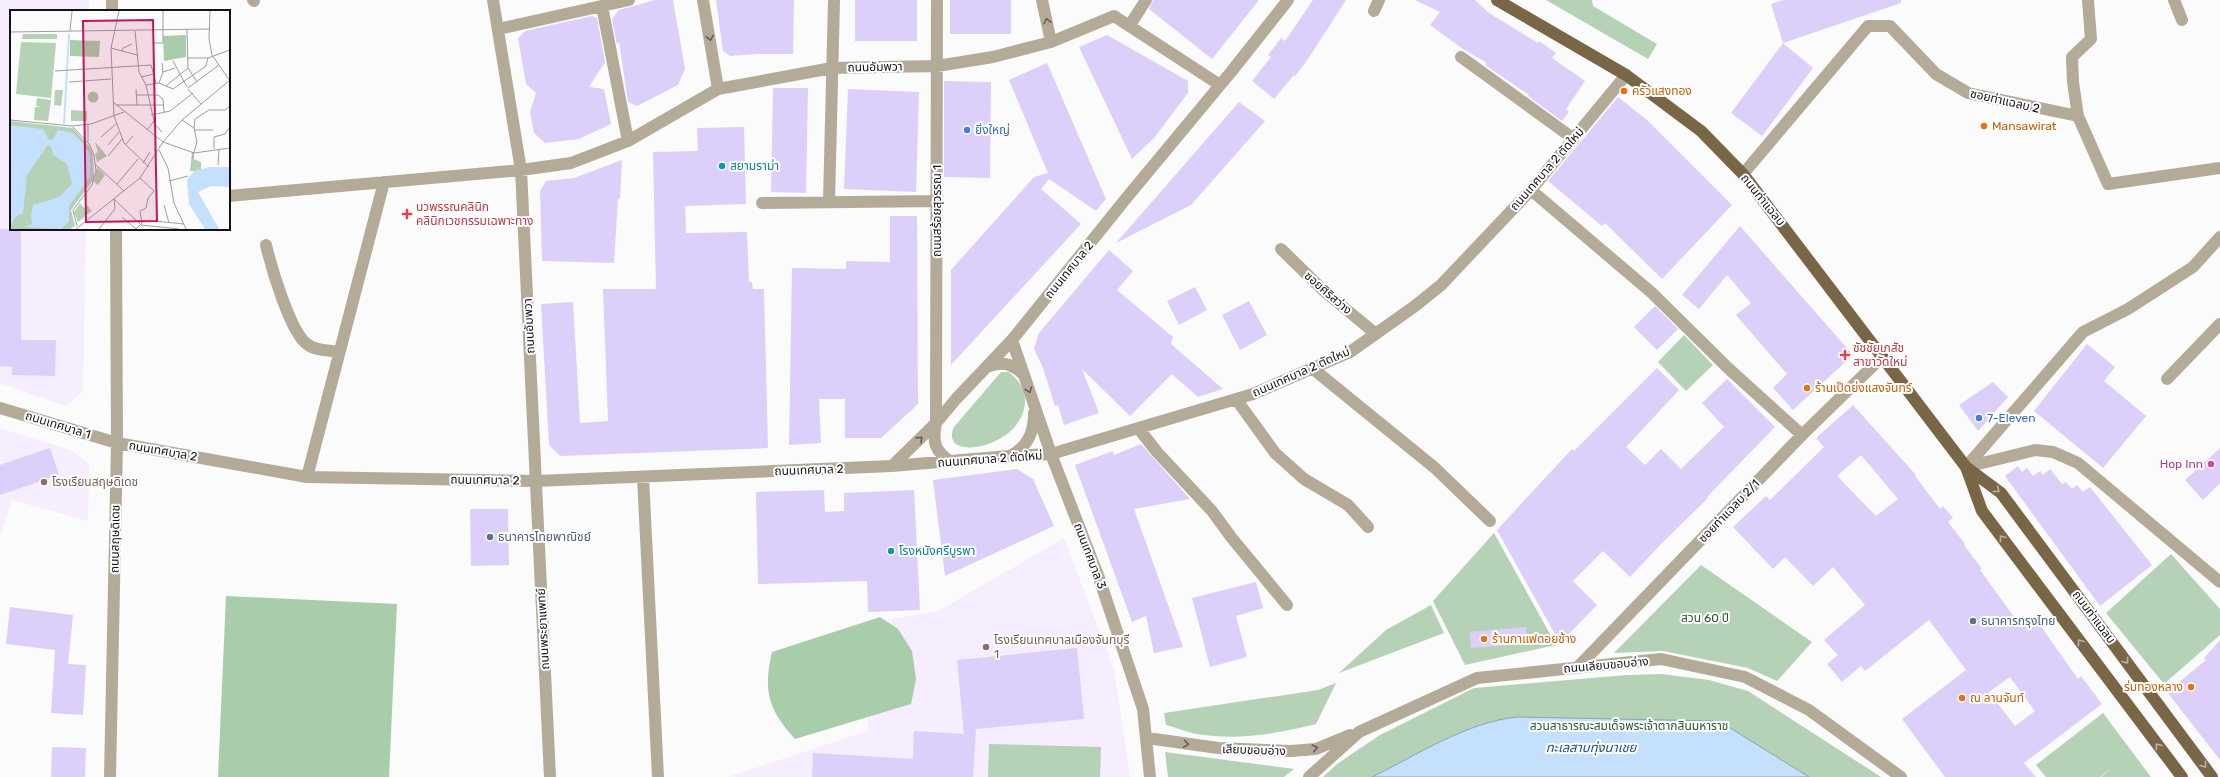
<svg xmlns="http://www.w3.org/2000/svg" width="2220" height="777" viewBox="0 0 2220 777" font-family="Rubik,'Noto Sans Thai',sans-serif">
	<rect width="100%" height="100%" fill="#fbfbfb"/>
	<path fill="#f6edfe" d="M0 0H89V11H11V229H86L83 391 66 406 0 383Z
		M0 428 73 451 89 464 88 521 12 500 0 537Z
		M1064 538 1114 669 1130 777H727L868 731 866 624 940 610Z"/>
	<path fill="#b5d1b6" d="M1546 0H1592L1593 6 1657 44 1648 59Z
		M1684 335 1713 365 1686 391 1658 362Z
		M1001 372H1009C1020 381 1028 394 1024 409 1015 450 938 462 954 427Z
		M1494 533 1556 645 1465 665 1433 601Z
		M2171 554 2220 609V635L2164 684 2106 613Z
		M1701 565 1812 642 1777 681 1748 668 1663 651 1614 653Z
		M1431 605 1444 633 1339 673 1386 630Z
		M1661 674 1709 680 1748 691 1881 777H1323L1337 764 1380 735 1474 688 1627 675Z
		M1336 683 1316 724C1279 733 1243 740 1204 735 1191 734 1178 728 1166 725L1164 713 1318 690Z
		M2103 713 2151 777H2101L2114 766 2100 777H2046L2036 765Z
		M989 744 1101 747 1100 777H988Z
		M1165 752 1294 769 1284 777H1168Z"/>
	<path fill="#a9ccaa" d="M226 596 397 604 389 777H218Z
		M880 617 898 629 912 651 916 679 911 704 795 739C768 709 763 691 772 652Z"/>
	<path fill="#c4e0fc" stroke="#8fa2b8" d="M1517 717 1713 721 1727 726 1809 777H1372C1417 755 1467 722 1517 717Z"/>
	<path fill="#dccffa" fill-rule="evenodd" d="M655 0H673L685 69 678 85 637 106 628 102 619 42 617 45 612 19 619 10Z
		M716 0H794L793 54H758L730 56 723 51Z
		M855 0H917V41H855Z
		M950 0H1011V34H950Z
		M1153 0H1259L1212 59 1149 9Z
		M1313 0H1346L1308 59 1295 76 1294 75 1274 99 1252 81 1271 57 1268 55 1281 38 1285 41Z
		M1415 0H1475L1489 13 1538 43 1539 41 1556 53 1552 58 1585 81 1566 109 1569 112 1562 121 1528 96 1529 95 1485 65 1487 63 1463 49 1430 25 1440 12Z
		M1784 0H1901V3L1783 43 1771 4Z
		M592 16 597 18 605 62 589 87 604 89 611 124 579 139 545 143 534 133 530 112 536 93 526 84 518 38 525 31Z
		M1107 35 1188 81V93L1154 138 1132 159 1079 47Z
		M1783 43 1813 68 1762 136 1731 113Z
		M1047 63 1106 199 1096 211 1049 179 1041 189 1081 224 951 365V270L1034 177 1048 173 1009 80Z
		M944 81 991 82 990 178 944 177Z
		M773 88H808L806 193 771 192Z
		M848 89 919 92 916 192 844 189Z
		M1618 97 1647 120 1732 205 1662 279 1605 223 1602 226 1548 181Z
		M1239 102 1265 121 1191 205 1116 243Z
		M744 127 746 204 685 206 686 233 747 232 749 282H752L753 289H764L768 448 560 456 549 445 541 304 573 302 580 423 608 421 603 289H656L653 152 698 151 697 128Z
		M622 160 620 199H618L614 263 542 261 540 191 546 181 574 178Z
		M890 216H917L918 404 881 438H845V399H819L821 443 789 445 792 268 846 269V261L890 262Z
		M1740 226 1853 355 1793 410 1773 388 1787 374 1736 315 1751 303 1727 275 1699 309 1682 295Z
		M0 229H21V340H56L55 376 12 375V367L0 366Z
		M1109 250 1133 271 1117 290 1173 337 1171 344 1223 389 1198 397 1172 374 1130 416 1082 369 1099 413 1064 425 1058 405 1055 406 1043 368 1034 349 1039 333Z
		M1195 287 1207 310 1179 325 1167 301Z
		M1249 301 1267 335 1240 350 1222 315Z
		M1655 306 1678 329 1657 350 1634 327Z
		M2087 344 2115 367 2104 381 2146 416 2103 468 2034 411Z
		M1657 368 1679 390 1626 447 1645 465 1661 449 1681 469 1724 427 1702 403 1727 379 1775 427 1707 497 1708 498 1662 543 1630 577 1603 551 1573 581 1597 605 1560 643 1497 530 1572 449 1574 451Z
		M1993 382 2008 397 1978 431 1959 405Z
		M1853 405 1916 475 1915 476 1940 509 1943 506 1953 518 1948 522 1965 544 1964 545 1982 569 1980 570 2022 628 2035 618 2078 679 2081 676 2102 704 2024 763 2036 777H1945L1902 719 1966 670 1929 620 1865 671 1861 666 1842 682 1827 664 1838 655 1824 640 1865 605 1833 567 1813 586 1785 557 1773 569 1733 527 1766 496 1770 500 1824 447 1816 438ZM1861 455 1898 499 1876 516 1837 476ZM2010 677 2035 711 2015 726 1989 692Z
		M1141 444 1190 499 1134 509 1183 647 1154 653 1146 616 1132 622 1075 465 1113 451 1114 455Z
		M50 448 59 475 0 495V465Z
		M2220 448V483L2203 500 2185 480Z
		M2018 466 2022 472 2027 468 2033 476 2040 471 2043 475 2050 469 2062 484 2066 482 2072 489 2077 485 2083 492 2090 487 2152 565 2100 606 2005 476Z
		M1017 469 1033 479 1054 526 945 576 933 480Z
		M824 490 825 512 844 511V493L914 490 920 610 868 612 867 581 758 584 756 492Z
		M470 509H508L509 565 471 566Z
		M1256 582 1263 608 1236 616 1247 657 1210 667 1192 598Z
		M10 607 73 615 68 664 86 665 83 715 51 713 55 650 6 644Z
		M1526 627 1527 644 1471 648 1470 632Z
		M2220 640V760L2167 692 2206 660 2204 658Z
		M1077 648 1084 719 976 729 973 777H812L813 753 913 759 914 731 964 734 957 660Z
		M52 747 86 748 85 777H51Z"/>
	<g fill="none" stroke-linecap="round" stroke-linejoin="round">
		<path stroke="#b4aa98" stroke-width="12" d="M112 0V11
			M253 0 254 1
			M493 0 521 170 550 777
			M703 0 718 89
			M937 0 936 423C932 443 935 451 951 462
			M1042 0 1051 42
			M2174 0 2182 20
			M602 6 628 141
			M1374 11 1379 0
			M1130 25 1146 0
			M498 29 629 0
			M1461 57 1574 139
			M2078 116 2073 82 2072 57 2091 39 2088 0
			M1743 174 1868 26H1890L1936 74 1968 93 2078 116 2108 184 2220 168
			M1531 190 1652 293 1728 368 1802 435
			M229 196 521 170 571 163 628 141 718 89 832 68 937 66 993 57 1051 42 1114 16 1220 85
			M829 202 834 0
			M762 203 937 201
			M266 245C271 266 290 332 307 344 315 351 329 350 339 352
			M1281 249 1324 291 1376 334
			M1012 340 1051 454 1099 578 1143 709 1150 777
			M987 367C1002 361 1011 363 1023 374
			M1312 368 1435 468 1490 521
			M2167 379 2220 324
			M1236 399 1275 453 1304 479 1348 505 1368 527
			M0 408 117 443 307 477 536 481 892 466 1009 456 1051 454 1253 394 1350 352 1415 306 1441 285 1531 190 1626 75
			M1139 429 1157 452 1212 511 1231 537 1287 605
			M1010 456C1028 447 1034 432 1034 413
			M892 466 936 423 956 399 1012 340 1128 196 1231 72 1288 0
			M1966 467 2083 332 2128 309 2193 267 2220 237
			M1966 467 2035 450 2053 452 2078 463 2220 582
			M307 477 384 182
			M643 477 658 777
			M1578 667 1802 435 1882 357
			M1147 738 1218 748 1291 751 1316 749 1350 735
			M110 777 117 443 116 229
			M1309 777 1359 732 1477 678 1661 659 1745 677 1809 710 1901 777"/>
		<path stroke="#796647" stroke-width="12" d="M1497 0 1626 75 1701 131 1743 174 1966 467 2001 493 2212 777
			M1966 467 1982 511 2182 777"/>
	</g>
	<defs><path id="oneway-chevron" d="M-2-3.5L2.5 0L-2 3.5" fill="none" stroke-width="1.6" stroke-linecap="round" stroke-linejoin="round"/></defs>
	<g stroke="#645e58">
		<use href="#oneway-chevron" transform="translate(1047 21) rotate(-103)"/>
		<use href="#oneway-chevron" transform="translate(710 38) rotate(80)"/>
		<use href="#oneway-chevron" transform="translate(1029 390) rotate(70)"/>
		<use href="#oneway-chevron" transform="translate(920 439) rotate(-44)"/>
		<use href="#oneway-chevron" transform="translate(1186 744) rotate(8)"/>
		<use href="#oneway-chevron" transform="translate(1315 748) rotate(-13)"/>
	</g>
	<g stroke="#bcb2a3">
		<use href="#oneway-chevron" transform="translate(1997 490) rotate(39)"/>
		<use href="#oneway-chevron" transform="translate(2002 538) rotate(-127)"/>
		<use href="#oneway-chevron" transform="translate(2080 642) rotate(-127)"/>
		<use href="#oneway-chevron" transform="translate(2126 661) rotate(53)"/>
		<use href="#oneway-chevron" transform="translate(2158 746) rotate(-127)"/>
		<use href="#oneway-chevron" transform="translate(2204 765) rotate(53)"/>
	</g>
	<g fill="#e8710a" stroke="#fff" stroke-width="1.5">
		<circle cx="1624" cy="91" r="4"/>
		<circle cx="1984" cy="126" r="4"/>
		<circle cx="1807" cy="388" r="4"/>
		<circle cx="1484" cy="639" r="4"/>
		<circle cx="2191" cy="687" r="4"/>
		<circle cx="1962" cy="698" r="4"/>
	</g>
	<g fill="#3f7fe0" stroke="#fff" stroke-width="1.5">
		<circle cx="967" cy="130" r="4"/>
		<circle cx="1979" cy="418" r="4"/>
	</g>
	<g fill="#0f9aa8" stroke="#fff" stroke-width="1.5">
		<circle cx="722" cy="166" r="4"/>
		<circle cx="891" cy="551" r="4"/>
	</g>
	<g fill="#e0444e" stroke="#fff" stroke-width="1.5">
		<path d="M405 208h4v4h4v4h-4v4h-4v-4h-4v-4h4z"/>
		<path d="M1843 349h4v4h4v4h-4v4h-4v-4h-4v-4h4z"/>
	</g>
	<circle fill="#d1479c" stroke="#fff" stroke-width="1.5" cx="2211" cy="464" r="4"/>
	<g fill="#8d6e63" stroke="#fff" stroke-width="1.5">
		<circle cx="44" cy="482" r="4"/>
		<circle cx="986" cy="647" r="4"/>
	</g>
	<g fill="#5c6f8a" stroke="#fff" stroke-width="1.5">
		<circle cx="490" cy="537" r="4"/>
		<circle cx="1973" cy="621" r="4"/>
	</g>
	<g text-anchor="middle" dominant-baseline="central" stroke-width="4" stroke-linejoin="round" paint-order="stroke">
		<g font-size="12" fill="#131119" stroke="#fff">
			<text transform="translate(875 67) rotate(-1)">ถนนอัมพวา</text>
			<text transform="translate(2005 101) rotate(13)">ซอยท่าแฉลบ 2</text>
			<text transform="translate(1547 169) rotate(-49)">ถนนเทศบาล 2 ตัดใหม่</text>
			<text transform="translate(1763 200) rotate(51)">ถนนท่าแฉลบ</text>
			<text transform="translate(937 211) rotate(-90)">ถนนสร้อยสุวรรณ 1</text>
			<text transform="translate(1069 270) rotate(-51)">ถนนเทศบาล 2</text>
			<text transform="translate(1328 293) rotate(41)">ซอยศิริสว่าง</text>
			<text transform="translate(529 326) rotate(-93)">ถนนอัมพวา</text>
			<text transform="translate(1301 372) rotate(-24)">ถนนเทศบาล 2 ตัดใหม่</text>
			<text transform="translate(58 425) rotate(17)">ถนนเทศบาล 1</text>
			<text transform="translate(163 451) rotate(10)">ถนนเทศบาล 2</text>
			<text transform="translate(990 459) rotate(-4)">ถนนเทศบาล 2 ตัดใหม่</text>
			<text transform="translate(809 470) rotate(-2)">ถนนเทศบาล 2</text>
			<text transform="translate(485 480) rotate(1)">ถนนเทศบาล 2</text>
			<text transform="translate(1729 511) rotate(-46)">ซอยท่าแฉลบ 2/1</text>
			<text transform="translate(115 539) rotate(-89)">ถนนสฤษดิเดช</text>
			<text transform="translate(1090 556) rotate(69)">ถนนเทศบาล 3</text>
			<text transform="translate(2094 617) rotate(53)">ถนนท่าแฉลบ</text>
			<text transform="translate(543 629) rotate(-93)">ถนนพระยาแพทย์</text>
			<text transform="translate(1606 665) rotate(-5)">ถนนเลียบขอบอ่าง</text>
			<text transform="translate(1254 750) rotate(2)">เลียบขอบอ่าง</text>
		</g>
		<g font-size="12" fill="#c56008" stroke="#fff" text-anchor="start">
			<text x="1632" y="91">ครัวแสงทอง</text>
			<text x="1992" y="126">Mansawirat</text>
			<text x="1815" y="388">ร้านเป็ดย่งแสงจันทร์</text>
			<text x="1492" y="639">ร้านกาแฟดอยช้าง</text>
			<text x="2183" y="687" text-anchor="end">ร่มทองหลาง</text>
			<text x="1970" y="698">ณ ลานจันท์</text>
		</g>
		<g font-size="12" fill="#366cbe" stroke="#fff" text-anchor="start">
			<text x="975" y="130">ยิ่งใหญ่</text>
			<text x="1987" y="418">7-Eleven</text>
		</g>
		<g font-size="12" fill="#0d838f" stroke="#fff" text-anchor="start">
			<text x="730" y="166">สยามราม่า</text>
			<text x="899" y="551">โรงหนังศรีบูรพา</text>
		</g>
		<g font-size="12" fill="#be3a42" stroke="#fff" text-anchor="start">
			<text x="416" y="207">นวพรรณคลินิก<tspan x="416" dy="14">คลินิกเวชกรรมเฉพาะทาง</tspan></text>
			<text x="1853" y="348">ชัชชัยเภสัช<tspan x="1853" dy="14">สาขาวัดใหม่</tspan></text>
		</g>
		<g font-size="12" fill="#b23c85" stroke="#fff" text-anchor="end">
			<text x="2203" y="464">Hop Inn</text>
		</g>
		<g font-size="12" fill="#785e54" stroke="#fff" text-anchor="start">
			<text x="52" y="482">โรงเรียนสฤษดิเดช</text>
			<text x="994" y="640">โรงเรียนเทศบาลเมืองจันทบุรี<tspan x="994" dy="14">1</tspan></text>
		</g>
		<g font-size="12" fill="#4e5e75" stroke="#fff" text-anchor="start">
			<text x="498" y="537">ธนาคารไทยพาณิชย์</text>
			<text x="1981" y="621">ธนาคารกรุงไทย</text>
		</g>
		<g font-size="12" fill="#26592c" stroke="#fff">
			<text x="1705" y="618">สวน 60 ปี</text>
			<text x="1629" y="726">สวนสาธารณะสมเด็จพระเจ้าตากสินมหาราช</text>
		</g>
		<g font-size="13" font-style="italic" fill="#21537f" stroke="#fff">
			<text x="1591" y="747">ทะเลสาบทุ่งนาเชย</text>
		</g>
	</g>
	<g transform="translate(10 10)">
		<rect width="220" height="220" fill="#fbfbfb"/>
		<path d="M13 24H47V29H12ZM11 32 46 33 41 88 6 84ZM45 80H53L51 96 44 95ZM27 88 41 90 40 98 34 97 40 98 38 111 24 110 25 97H31L26 96ZM61 100 77 101V111H61ZM0 111 63 118 79 136 83 144 84 169 61 200 65 216 60 219H0ZM85 132 97 146 87 152 85 144 88 142ZM182 142 184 143V149L191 152V161H180ZM87 157 95 165 88 175 84 172ZM70 193 74 198 77 195 82 201 68 212 64 202Z" fill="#b5d1b6"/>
		<path d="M176 25V47L154 51 153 26ZM60 30 90 31 89 47 60 46ZM77.5 87a5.5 5.5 0 1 1 11 0a5.5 5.5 0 1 1-11 0Z" fill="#a9ccaa"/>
		<path d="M0 115 33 119 39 130 43 129 48 120 62 123 74 134 80 145V167L59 196V212L51 219 14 217 22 214 21 204 23 195 49 187 62 174 57 154 43 145 41 137 38 135 17 165 13 203 5 207 0 218ZM200 157H220V177L201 176 188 182 209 219H195L179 194 177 170 184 161Z" fill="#c4e0fc"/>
		<path fill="none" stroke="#c4e0fc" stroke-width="2" d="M54 114 59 24"/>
		<path fill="none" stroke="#9e9da1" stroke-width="1" d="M109 1 101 38 104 106 114 133 139 157M200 1 199 29 202 45 220 71M177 20 178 58 187 72M60 21 62 1M125 21 129 62 136 75 144 111 137 120M0 22 199 19M144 33H153V1M101 38 127 45M112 41 113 38 122 34M177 48H198L220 40M163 51 177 77M45 61 141 55 146 73M153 62 165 58M131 67 144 64M59 72 101 69M149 73 153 62 152 53M136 75 149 73 163 79 196 56 198 48M156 76 178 58M178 78 209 55M126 79 127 95M178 79 191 94M126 85H148L153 89 154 102M103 92 153 132 172 110 220 70M106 95H154M141 105 160 101 183 83M0 110 62 116 81 114 114 102M172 110 184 118M143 112 152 122M63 117 79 134 84 145 86 161 82 175 63 200 67 216M184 120H203M91 127 106 114M78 132V115M98 135 109 122M115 135 123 126M204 139V127L215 124 220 117M149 140 158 158 164 193 176 219M98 146 112 129M182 149 187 132 184 118 185 109 199 100H215L220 96M133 153 140 142M85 154 114 181M208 155 209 139M159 171 178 166M107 174 128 149M104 189 131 215 169 219M154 195 159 213M112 207 126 219M145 211 174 214M66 219 130 168 153 132 184 143 220 138M89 219 105 199 104 189M126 219 132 213 130 201 136 198 138 188 144 181 130 168"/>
		<path fill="#c2185b" fill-opacity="0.15" stroke="#c2185b" stroke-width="2" d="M143 10 147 211 76 212 73 11Z"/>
		<rect width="220" height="220" fill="none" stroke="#131119" stroke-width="2"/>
	</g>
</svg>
